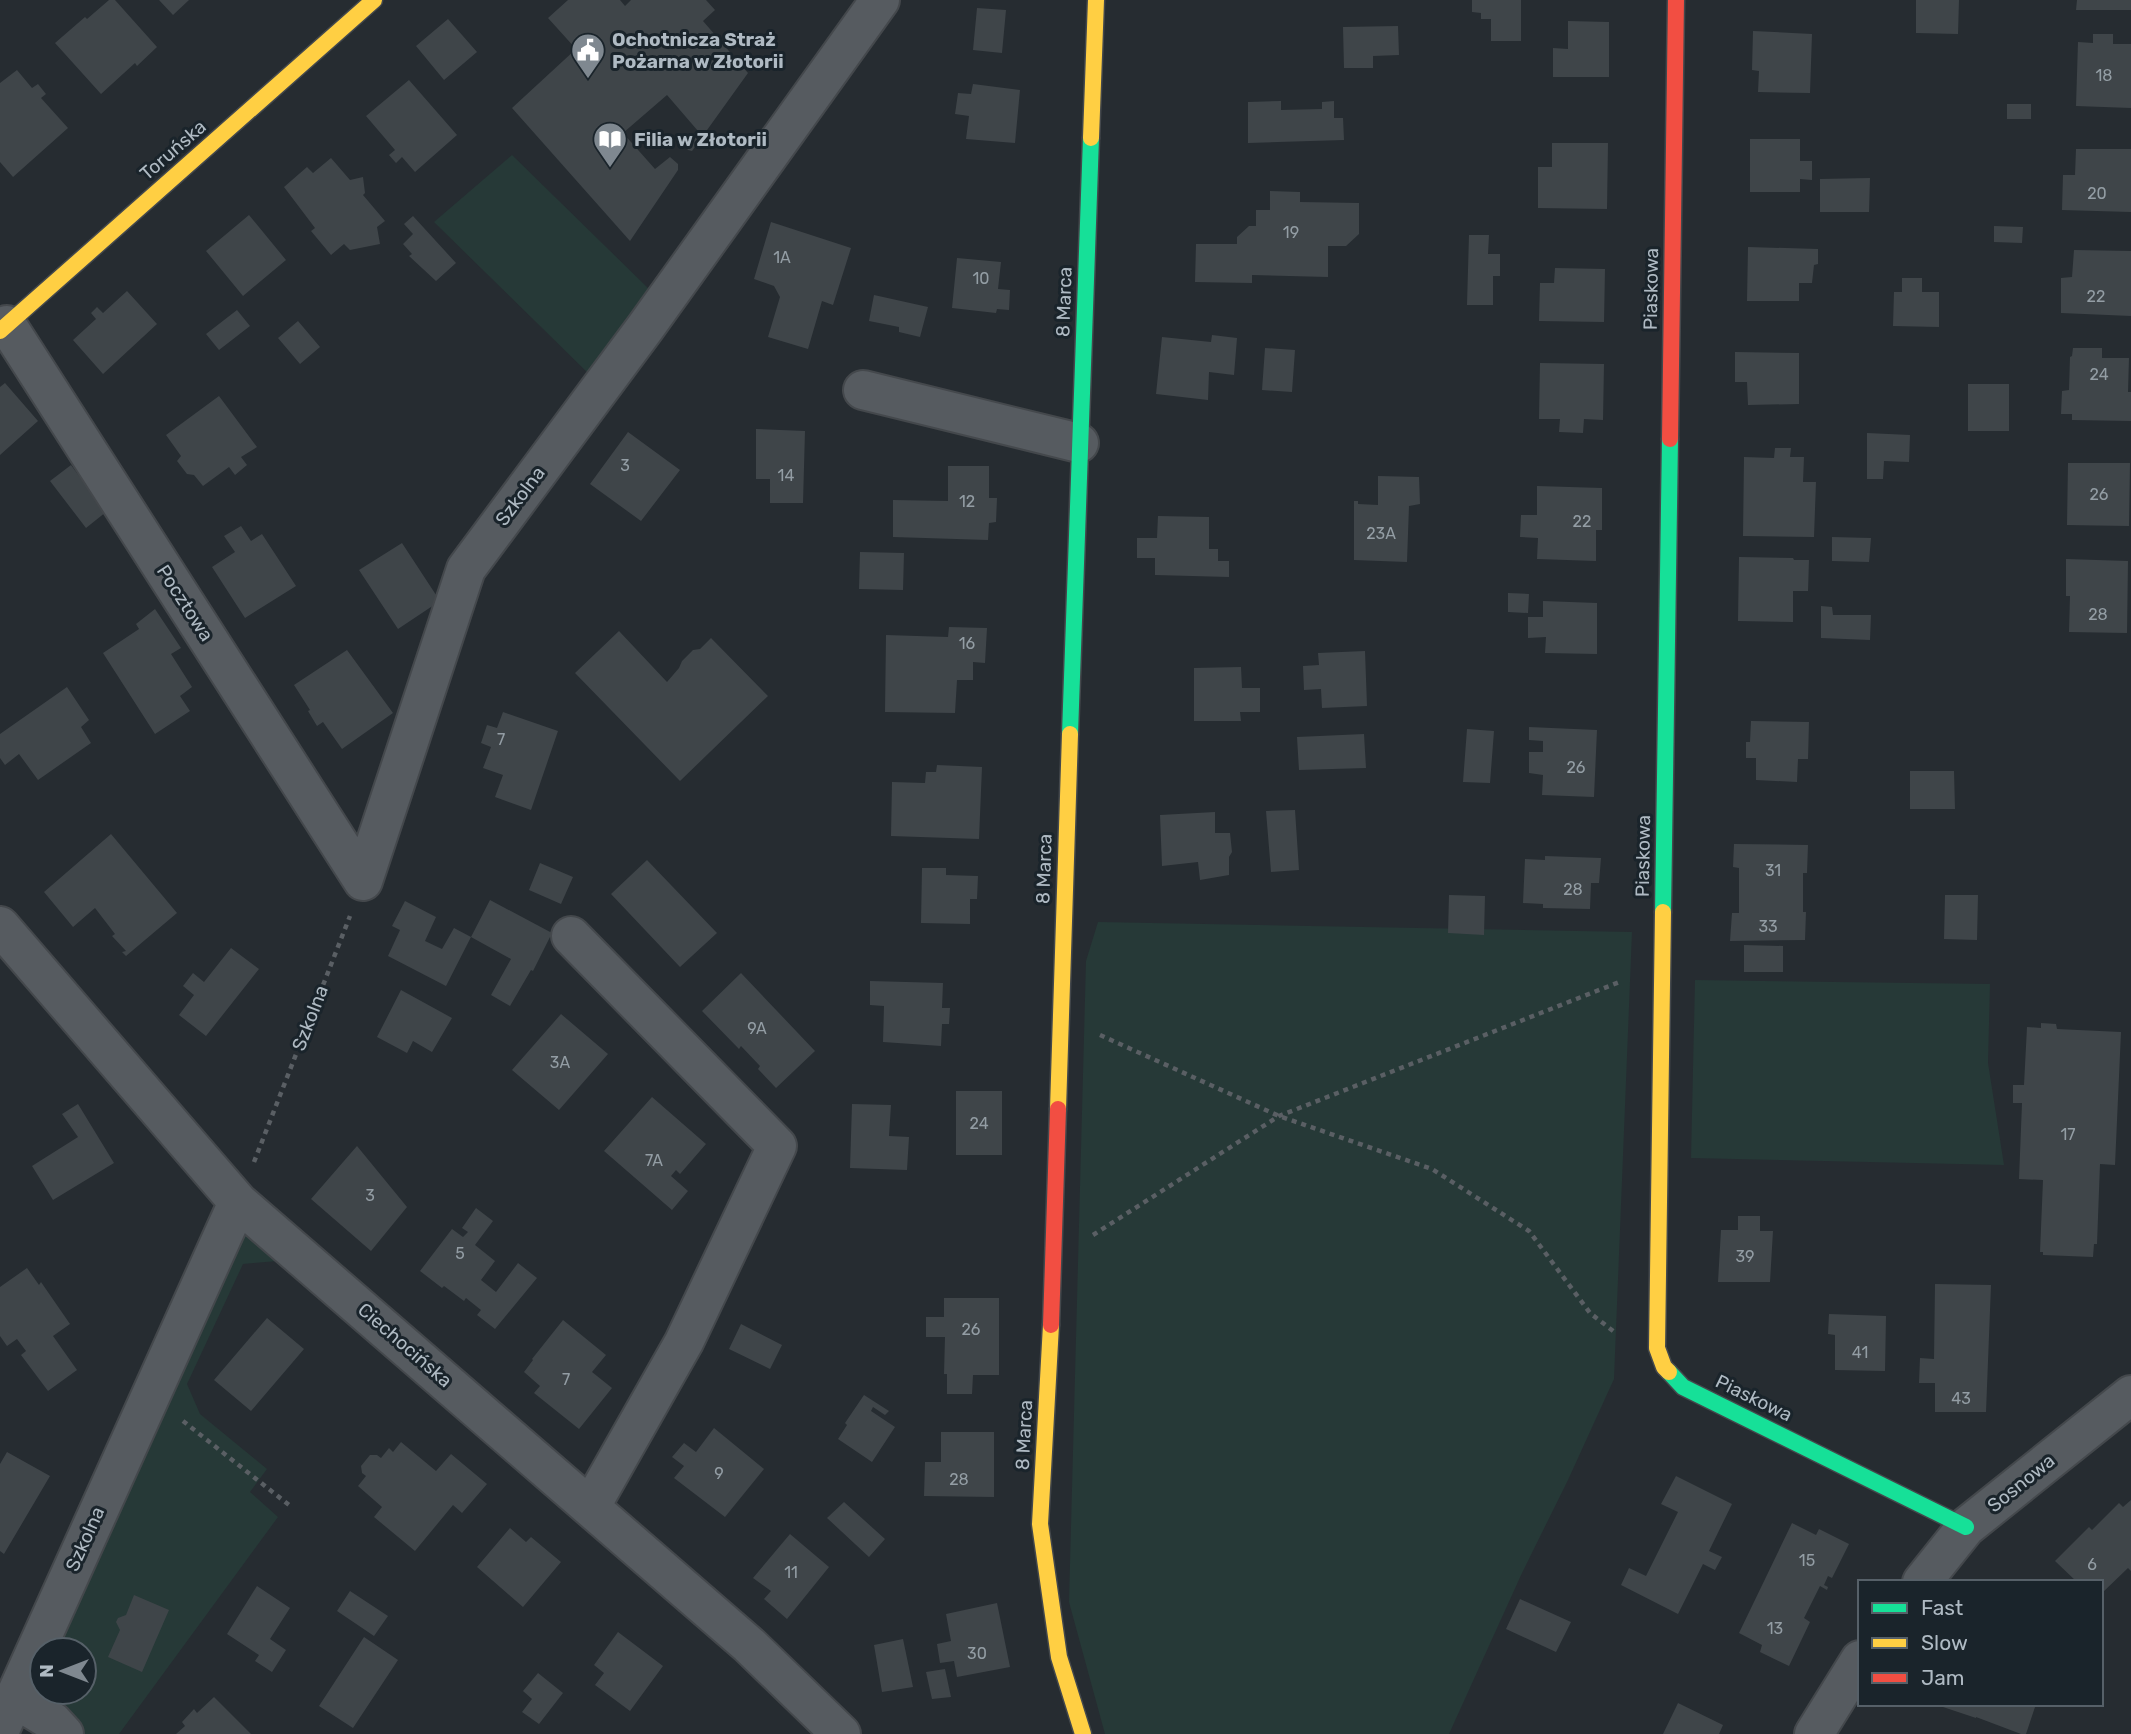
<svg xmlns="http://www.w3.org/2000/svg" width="2131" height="1734" viewBox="0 0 2131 1734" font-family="Rubik,sans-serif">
	<rect width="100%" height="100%" fill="#262c31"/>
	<path fill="#263937" d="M512 155 652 292 591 376 434 222Z
		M1098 922 1632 932 1614 1379 1568 1480 1522 1573 1449 1734H1105L1069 1602 1086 961Z
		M1695 980 1990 984 1988 1063 2004 1165 1691 1158Z
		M245 1233 277 1261 243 1264 187 1384 200 1414 267 1469 250 1492 278 1517 119 1734H42L35 1703 42 1692H84V1650H47Z"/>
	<path fill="#3f4549" d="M109 0H115L157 47 137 66 135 63 101 94 55 43 85 17 87 19Z
		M159 0H189L173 15Z
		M568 0H620L625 6 631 0H706L715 10 703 21 748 73 692 151 688 150 684 144 698 131 667 95 623 133 655 169 670 157 678 164V170L630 241 512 108 576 49 548 18Z
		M1472 0H1521V41H1491V19H1481V13L1472 12Z
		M1916 0H1959L1958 34 1916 33Z
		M2077 0H2131V10H2076Z
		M977 8 1006 10 1002 53 973 50Z
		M448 19 477 52 444 80 416 46Z
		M1568 21 1609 22V77H1553V48L1568 49Z
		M1398 26 1399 55 1373 56V68H1344L1343 27Z
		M1753 31 1812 34 1810 93 1758 92 1759 71 1752 70Z
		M2093 34H2113V44H2131V108L2076 106 2078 42 2093 43Z
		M17 70 32 88 38 84 46 94 41 98 68 128 13 177 0 162V83Z
		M409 80 457 135 415 172 402 157 396 163 389 155 395 150 366 116Z
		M973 84 1020 90 1015 143 966 139 969 116 955 114 958 93 971 94Z
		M1281 101V110L1322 109V102L1334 101V118H1343L1344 140 1248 143V102Z
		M2007 104H2031V119H2007Z
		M1750 139H1800V161H1812V180L1800 179V192H1750Z
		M1552 143H1608L1607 209 1538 208V167H1552Z
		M2076 149H2131V212L2062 210 2063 175H2075Z
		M331 158 350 180 363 177 365 193 363 195 385 221 377 227 380 244 350 250 344 244 331 255 311 231 315 228 284 187 307 167 313 173Z
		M1870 178 1869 212H1820V179Z
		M1270 191 1300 192V202L1359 203V234L1346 246H1328V277L1252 275V283L1195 282 1196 244H1237V237L1249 226H1256V210H1270Z
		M249 215 286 260 243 296 206 251Z
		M413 216 456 263 436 281 409 256 412 254 403 244 413 234 404 224Z
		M771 222 851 248 833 305 822 301 808 349 768 337 780 297 774 286 754 279Z
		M1994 226 2023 227 2022 243 1994 242Z
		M1469 235H1489L1488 254H1500V276H1493V305H1467Z
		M1748 247 1818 249V264L1814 265 1812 283H1799V301H1747Z
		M2074 250 2131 251V316L2061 313V278L2072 277Z
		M957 258 1001 262 998 289 1010 290 1009 310 997 309 996 313 952 308Z
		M1555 268 1605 269 1604 322 1539 321 1540 283H1554Z
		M1902 278H1922V292H1939V327L1893 326 1894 292H1902Z
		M127 291 157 324 103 374 73 340 96 319 91 313 97 307 103 313Z
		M874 295 928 307 920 337 899 332V327L869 321Z
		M237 310 250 326 219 350 206 334Z
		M298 321 320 347 300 364 278 338Z
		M1212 335 1237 338 1234 375 1209 372 1208 400 1156 394 1162 337 1211 342Z
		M1265 348 1295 350 1292 392 1262 390Z
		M2073 348H2102V358H2129L2128 392H2131V421L2072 420V414H2061L2062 391 2069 390 2070 357 2072 356Z
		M1735 352 1799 353V404L1748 405 1747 382H1735Z
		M1540 363 1604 364 1603 420 1584 419 1583 433 1559 432 1560 419H1539Z
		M5 383 38 421 0 455V387Z
		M1968 384H2009V431H1968Z
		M219 396 257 447 241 457 247 465 235 475 229 467 203 486 194 475 187 474 177 461 181 456 166 435Z
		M756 429 805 431 803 503H770V479H756Z
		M628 432 680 470 641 521 590 484Z
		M1867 433 1910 435 1909 462 1884 461 1883 479H1867Z
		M1775 448H1791L1790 457H1804L1803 482H1816L1814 537 1743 536 1744 457 1774 458Z
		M2068 463H2130L2129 526 2067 525Z
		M71 465 106 512 86 528 50 481Z
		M948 466H989V498H997L996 522 989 523 988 540 893 537V500L948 501Z
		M1378 476 1419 477 1420 504 1409 506 1407 562 1354 560V501H1358V504L1378 505Z
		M1537 486 1602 488V530H1596V561L1537 559 1538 538 1520 537 1521 515H1537Z
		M1158 516 1209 517V549H1218V561H1229V577L1155 575V558H1137V538H1157Z
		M241 526 251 541 262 534 296 586 245 618 212 567 235 552 224 536Z
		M1832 537 1871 538 1869 562 1832 561Z
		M402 543 440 601 398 629 359 570Z
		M860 552 904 553 903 590 859 589Z
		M1739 557 1793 558 1794 560H1809L1808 591H1793V622L1738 621Z
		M2066 559 2128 561 2127 633 2069 632 2070 596H2066Z
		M1508 593 1529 594 1528 613 1508 612Z
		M1543 601 1597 603V654L1545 653 1546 637 1528 638V617H1543Z
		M1821 606 1832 607 1833 615H1871L1870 640 1821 638Z
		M155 609 181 648 171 654 192 687 180 696 190 711 155 734 103 653 139 629 136 624Z
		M949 627 987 628 985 663 973 662V680H957L955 713 885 712 886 635 948 637Z
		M619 631 667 682 679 668 682 661 693 650 700 649 711 638 768 696 680 781 575 673Z
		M347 650 393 713 342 749 323 722 317 726 308 711 310 710 294 685Z
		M1365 651 1367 706 1322 708 1321 689 1304 690 1303 666 1319 665 1318 653Z
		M1241 667 1242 688H1260V712H1240L1241 721H1194V668Z
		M67 687 89 720 81 727 91 743 38 780 19 754 5 765 0 758V734Z
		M503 712 558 731 531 810 495 797 503 775 483 768 491 747 481 743 487 725 497 728Z
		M1751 721 1809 722 1808 759H1798L1797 782 1756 780V758H1746V742H1750Z
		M1529 727 1597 730 1594 797 1542 795 1543 775 1529 773V752H1543V741L1529 740Z
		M1467 729 1494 731 1490 783 1463 782Z
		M1364 734 1366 768 1299 770 1297 737Z
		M937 765 982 767 979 839 891 836 892 782 925 783 926 772H936Z
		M1910 771H1954L1955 809H1910Z
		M1295 810 1299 870 1271 872 1266 811Z
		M1215 812V833H1230L1232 852 1229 857V875L1200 880 1198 862 1162 866 1160 815Z
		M111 834 177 913 126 956 122 952 126 951 112 936 115 934 95 908 73 927 44 892Z
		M1734 844 1808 845 1807 873H1803V912H1806L1805 940 1730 941 1732 913H1739V868L1733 867Z
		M1545 856 1601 858 1599 883H1591L1590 909 1543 908V904L1523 903 1525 859 1545 860Z
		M647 860 717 933 680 967 611 894Z
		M540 863 573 877 561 904 529 890Z
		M922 868H946V875L978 876 977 899H970V924L921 923Z
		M1449 895 1485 896 1484 935 1448 933Z
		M1945 895H1978L1977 940 1944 939Z
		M490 900 552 933 533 971 531 970 510 1006 491 995 511 959 471 937Z
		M405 901 436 917 425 941 442 949 454 928 471 937 446 986 388 956 400 930 392 926Z
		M1744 945 1783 946V972H1744Z
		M231 948 259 969 206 1036 179 1015 194 995 183 986 193 973 204 982Z
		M741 973 815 1051 776 1088 758 1069 760 1066 741 1046 739 1049 702 1011Z
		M870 981 943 983 942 1008H950L949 1024H942L941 1046 883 1042 884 1006 870 1005Z
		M401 990 452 1018 432 1052 413 1041 407 1053 377 1037Z
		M561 1014 608 1054 559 1110 512 1070Z
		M2041 1023 2056 1024 2057 1029 2121 1032 2115 1165 2100 1164 2097 1244H2094L2093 1257 2043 1255V1252H2040L2043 1180 2019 1179 2022 1103H2013V1085H2024L2027 1027 2041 1028Z
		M956 1091H1002V1155H956Z
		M652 1097 706 1144 680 1174 676 1170 671 1176 688 1191 672 1210 604 1151Z
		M78 1104 114 1163 53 1200 32 1166 78 1137 62 1114Z
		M852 1104 891 1105 889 1136 909 1137 907 1170 850 1168Z
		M357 1146 407 1207 371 1251 311 1199Z
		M476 1208 493 1221 475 1245 495 1261 481 1280 496 1292 518 1263 537 1278 495 1329 477 1315 481 1310 466 1298 464 1301 444 1286 442 1288 420 1271 452 1229 463 1237 468 1232 462 1228Z
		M1738 1216H1760V1231H1773L1770 1282H1718L1721 1230H1738Z
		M27 1268 39 1285 41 1282 70 1324 53 1336 77 1370 48 1391 21 1355 26 1351 17 1339 7 1346 0 1336V1287Z
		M1935 1284 1991 1285 1986 1412H1935V1383H1919L1920 1358 1934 1359Z
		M944 1298H999V1375H973L972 1394H947V1374H944L945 1337H926V1317H944Z
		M1829 1314 1886 1316 1885 1371 1835 1370V1335L1828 1334Z
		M267 1318 304 1349 251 1411 214 1380Z
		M563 1320 606 1355 592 1372 612 1388 579 1429 534 1393 540 1386 524 1372 533 1360 532 1359Z
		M741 1324 782 1345 770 1369 729 1349Z
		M864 1395 889 1411 885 1415 873 1407 871 1411 895 1427 872 1462 838 1439 847 1425 845 1423Z
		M714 1428 764 1469 725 1517 674 1478 684 1466 672 1457 684 1443 696 1452Z
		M941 1432H994V1497L924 1496 925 1462H941Z
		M401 1442 436 1471 451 1454 487 1484 462 1513 453 1505 415 1551 374 1517 382 1507 358 1486 366 1476 362 1473 361 1466 370 1455H377L381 1458 389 1448 393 1452Z
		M7 1452 50 1476 4 1554 0 1551V1464Z
		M1676 1476 1732 1504 1709 1551 1722 1557 1715 1570 1703 1564 1678 1614 1621 1585 1629 1568 1646 1576 1678 1512 1661 1504Z
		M2131 1500V1571L2128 1568 2101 1594V1582H2077L2055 1561 2089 1527 2092 1530 2119 1503 2123 1507Z
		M844 1502 885 1539 869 1557 827 1518Z
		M1792 1523 1816 1535 1819 1529 1849 1544 1832 1578 1828 1576 1824 1585 1828 1587 1827 1590 1820 1586 1804 1618 1810 1622 1789 1666 1760 1652 1762 1645 1739 1633Z
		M510 1528 526 1542 531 1537 561 1562 523 1607 477 1567Z
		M790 1534 829 1567 787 1619 764 1599 771 1591 753 1578Z
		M257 1586 290 1608 270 1639 286 1650 272 1672 255 1661 259 1655 227 1634Z
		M350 1591 388 1616 374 1636 337 1611Z
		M134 1595 169 1610 142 1672 108 1657 120 1630 116 1622 118 1618 126 1615Z
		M1520 1599 1571 1622 1556 1652 1506 1629Z
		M997 1603 1010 1667 957 1677 954 1661 940 1663 937 1644 951 1641 946 1614Z
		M618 1632 663 1666 630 1711 595 1685 604 1673 594 1665Z
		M364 1637 398 1660 353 1728 319 1706Z
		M903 1639 913 1687 882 1692 874 1645Z
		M945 1669 951 1697 932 1699 926 1672Z
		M538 1673 563 1693 539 1724 522 1712 532 1699 523 1691Z
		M214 1697 251 1734H176L185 1726 182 1722 194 1709 197 1713Z
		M1678 1703 1723 1725 1719 1734H1663Z
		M1944 1704H2036L2026 1734H2021L1976 1717V1718L1943 1707Z"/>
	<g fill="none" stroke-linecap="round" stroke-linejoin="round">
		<g stroke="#44484c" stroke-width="42">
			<path id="street" d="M7 325 363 881
				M863 390 1079 443
				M363 881 466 569 645 328 880 0
				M0 926 238 1202 749 1645 841 1734
				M571 936 777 1146 684 1342 591 1506
				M1922 1582 1966 1527 2131 1395
				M14 1698 53 1722 64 1734
				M0 1730 238 1202
				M1814 1734 1860 1660"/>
		</g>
		<g stroke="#44484c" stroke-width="19">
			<path id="fast" d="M1070 734 1091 138
				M1663 912 1670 439
				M1669 1372 1683 1387 1966 1527"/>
		</g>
		<g stroke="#44484c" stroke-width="19">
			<path id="slow" d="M1091 138 1096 0
				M0 331 374 0
				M1663 912 1657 1348 1664 1367 1669 1372
				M1058 1109 1070 734
				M1051 1325 1040 1524 1059 1657 1083 1734"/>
		</g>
		<g stroke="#44484c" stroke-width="19">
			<path id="jam" d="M1670 439 1676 0
				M1051 1325 1058 1109"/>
		</g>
		<path stroke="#5a5f64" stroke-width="4.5" stroke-dasharray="5 5" stroke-linecap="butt" d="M1100 1035 1279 1116 1432 1169 1529 1231 1590 1313 1617 1334
			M254 1162 350 916
			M1093 1235 1279 1116 1622 981
			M183 1421 289 1505"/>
		<use href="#street" stroke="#565b60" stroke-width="38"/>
		<use href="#fast" stroke="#16e098" stroke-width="16"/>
		<use href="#slow" stroke="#ffcf43" stroke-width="16"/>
		<use href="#jam" stroke="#f24e42" stroke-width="16"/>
	</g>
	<defs>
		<g id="civic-pin" transform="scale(1.75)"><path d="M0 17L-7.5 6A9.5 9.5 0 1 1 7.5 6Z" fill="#7f8890" stroke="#1a242b"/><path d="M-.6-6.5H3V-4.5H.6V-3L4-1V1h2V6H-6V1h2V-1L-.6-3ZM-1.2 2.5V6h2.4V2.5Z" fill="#fff"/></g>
		<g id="library-pin" transform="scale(1.75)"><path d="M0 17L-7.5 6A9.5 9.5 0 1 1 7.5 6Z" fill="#7f8890" stroke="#1a242b"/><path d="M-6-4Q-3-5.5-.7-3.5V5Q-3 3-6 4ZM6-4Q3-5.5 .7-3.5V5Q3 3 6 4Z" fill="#fff"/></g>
	</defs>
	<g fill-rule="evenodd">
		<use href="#civic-pin" x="588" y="50"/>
		<use href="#library-pin" x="610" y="139"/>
	</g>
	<g text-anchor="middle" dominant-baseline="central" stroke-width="6" stroke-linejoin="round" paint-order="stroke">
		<g font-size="16" fill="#939da4">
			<text x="2104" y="75">18</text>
			<text x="2097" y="193">20</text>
			<text x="1291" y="232">19</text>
			<text x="782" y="257">1A</text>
			<text x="981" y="278">10</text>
			<text x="2096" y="296">22</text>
			<text x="2099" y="374">24</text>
			<text x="625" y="465">3</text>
			<text x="786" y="475">14</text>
			<text x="2099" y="494">26</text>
			<text x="967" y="501">12</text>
			<text x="1582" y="521">22</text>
			<text x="1381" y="533">23A</text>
			<text x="2098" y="614">28</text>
			<text x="967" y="643">16</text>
			<text x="501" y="739">7</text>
			<text x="1576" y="767">26</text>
			<text x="1773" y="870">31</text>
			<text x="1573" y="889">28</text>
			<text x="1768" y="926">33</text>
			<text x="757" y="1028">9A</text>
			<text x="560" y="1062">3A</text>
			<text x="979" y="1123">24</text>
			<text x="2068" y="1134">17</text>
			<text x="654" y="1160">7A</text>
			<text x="370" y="1195">3</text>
			<text x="460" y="1253">5</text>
			<text x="1745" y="1256">39</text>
			<text x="971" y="1329">26</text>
			<text x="1860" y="1352">41</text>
			<text x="566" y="1379">7</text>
			<text x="1961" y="1398">43</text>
			<text x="719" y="1473">9</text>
			<text x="959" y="1479">28</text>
			<text x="1807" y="1560">15</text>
			<text x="2092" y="1564">6</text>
			<text x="791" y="1572">11</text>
			<text x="1775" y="1628">13</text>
			<text x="977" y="1653">30</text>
		</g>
		<g font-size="19" font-weight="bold" fill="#afbac3" stroke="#1a242b" text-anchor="start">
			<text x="612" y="39">Ochotnicza Straż<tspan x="612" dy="22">Pożarna w Złotorii</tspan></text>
			<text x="634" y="139">Filia w Złotorii</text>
		</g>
		<g font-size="19" fill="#afbac3" stroke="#1a242b">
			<text transform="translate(173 150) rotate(-41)">Toruńska</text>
			<text transform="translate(1651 289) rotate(-89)">Piaskowa</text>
			<text transform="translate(1064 302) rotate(-88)">8 Marca</text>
			<text transform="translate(520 496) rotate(-53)">Szkolna</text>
			<text transform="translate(185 603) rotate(57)">Pocztowa</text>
			<text transform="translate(1643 856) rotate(-89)">Piaskowa</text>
			<text transform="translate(1044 869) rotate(-88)">8 Marca</text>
			<text transform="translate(310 1018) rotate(-69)">Szkolna</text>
			<text transform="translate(405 1345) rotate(41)">Ciechocińska</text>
			<text transform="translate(1754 1398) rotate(26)">Piaskowa</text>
			<text transform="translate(1024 1435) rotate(-87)">8 Marca</text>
			<text transform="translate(2021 1483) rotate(-39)">Sosnowa</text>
			<text transform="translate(85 1539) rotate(-66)">Szkolna</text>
		</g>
	</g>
	<rect x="1858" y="1580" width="245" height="126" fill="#1a242b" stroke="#566068" stroke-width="2"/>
	<rect x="1872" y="1603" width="35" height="10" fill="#16e098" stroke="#566068" stroke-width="2"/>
	<text x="1921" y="1615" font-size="21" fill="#afbac3">Fast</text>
	<rect x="1872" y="1638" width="35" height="10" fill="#ffcf43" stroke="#566068" stroke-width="2"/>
	<text x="1921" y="1650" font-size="21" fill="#afbac3">Slow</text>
	<rect x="1872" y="1673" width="35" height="10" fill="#f24e42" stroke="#566068" stroke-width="2"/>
	<text x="1921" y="1685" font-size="21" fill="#afbac3">Jam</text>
	<g transform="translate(63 1671) rotate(270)"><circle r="33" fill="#1a242b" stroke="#566068" stroke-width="2"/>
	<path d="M0-5L12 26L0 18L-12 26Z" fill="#7f8890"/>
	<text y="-10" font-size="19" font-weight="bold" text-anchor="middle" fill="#afbac3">N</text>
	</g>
</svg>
